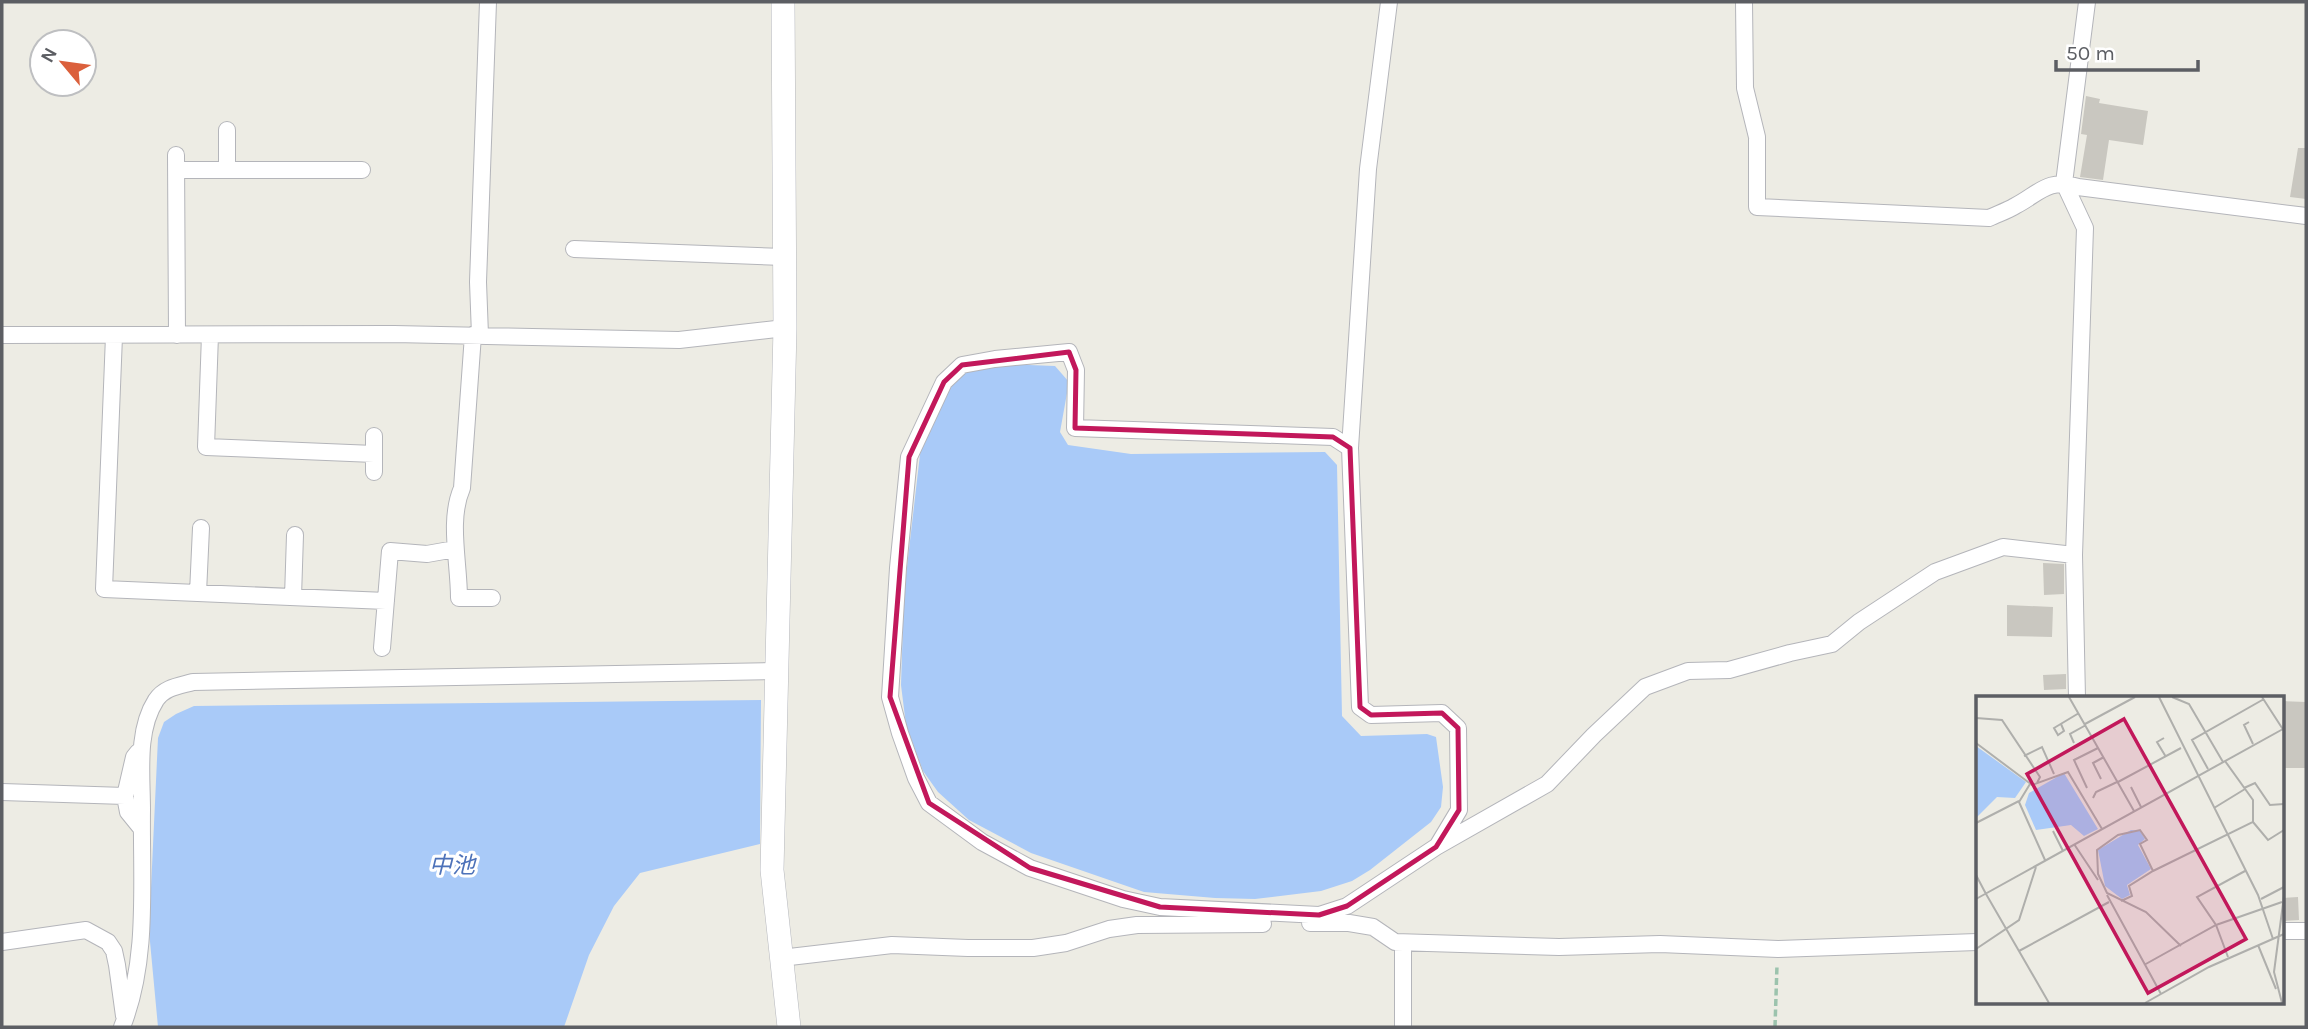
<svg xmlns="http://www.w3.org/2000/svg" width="2308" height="1029" viewBox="0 0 2308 1029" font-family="Karla,'Noto Sans JP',sans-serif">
	<rect width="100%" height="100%" fill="#edece4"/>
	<path fill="#a9caf8" d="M1000 364 1055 366 1069 382 1060 432 1068 445 1131 454 1325 452 1337 465 1342 716 1361 736 1427 734 1436 737 1443 787 1441 807 1431 822 1370 870 1352 881 1321 891 1255 899 1215 898 1144 892 1031 853 969 820 938 792 923 771 906 725 901 685 904 593 922 437 944 395 968 368Z
		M761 700 760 844 640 873 614 906 589 955 564 1027H158L149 931 158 738 164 722 176 714 194 706Z"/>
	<path fill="#c9c7c0" d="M2086 96 2100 99 2099 103 2148 111 2143 145 2109 140 2103 180 2080 177 2087 135 2081 134Z
		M2298 148H2306V199L2290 197Z
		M2043 563 2064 564V594L2044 595Z
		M2007 605 2053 607 2052 637 2007 636Z
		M2066 674V689L2044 690 2043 675Z
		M2282 701 2306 702V768H2282Z
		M2298 897 2299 920 2282 921V898Z"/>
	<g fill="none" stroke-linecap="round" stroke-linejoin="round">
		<g stroke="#b4b5ba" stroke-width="18">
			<path id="street" d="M1389 2 1368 169 1350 448 1360 707 1371 715 1442 713 1458 728 1459 810 1438 845
				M1744 2 1745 88 1757 137V207L1989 218C1997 214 2007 211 2015 206 2040 193 2047 178 2078 187L2306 216
				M227 130V170
				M176 155 177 335
				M176 170H362
				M574 249 784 257
				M2 335 394 334 679 340 785 328
				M210 335 206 447 374 454
				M473 335 462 488C448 520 459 562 459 598H492
				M480 335 478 282 488 2
				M114 336 104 589 386 601
				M1350 448 1333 437 1075 428 1076 370 1069 352 995 359 962 365 944 382 909 457 898 568 890 697 900 733 916 778 929 803 982 842 1030 868 1123 899 1160 907 1319 915 1347 906 1436 847 1547 784 1594 735 1645 687 1688 671 1729 670 1790 653 1832 644 1859 622 1935 572 2003 547 2074 555
				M374 472V436
				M198 593 201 528
				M293 597 295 535
				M382 648 390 551 427 554 455 549
				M2077 698 2074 555 2085 228 2064 183 2087 2
				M2 792 125 796 128 812 141 828
				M125 796 134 757 138 752
				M1310 923H1349L1373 927 1395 942 1559 947 1660 944 1778 949 1977 942
				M2282 931H2306
				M2 942 86 930 108 942 114 951 117 965 124 1016
				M1403 943V1027
				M781 958 892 945 968 948H1033L1066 943 1109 929 1137 925 1263 924
				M122 1027C149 960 141 882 142 810 142 775 136 731 156 700 165 687 179 686 193 682L778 671"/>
		</g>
		<g stroke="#b5b7bd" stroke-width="24">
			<path id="secondary" d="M783 2 785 328 772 870 789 1027"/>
		</g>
		<path stroke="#9cc3ad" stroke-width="3.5" stroke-dasharray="7 3.5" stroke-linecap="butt" d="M1775 1027 1777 965"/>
		<use href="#street" stroke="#fff" stroke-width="16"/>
		<use href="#secondary" stroke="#fff" stroke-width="23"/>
	</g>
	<path fill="none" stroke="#c2185b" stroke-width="5" stroke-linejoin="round" d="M1069 352 1076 370 1075 428 1333 437 1350 448 1360 707 1371 715 1442 713 1458 728 1459 810 1436 847 1347 906 1319 915 1160 907 1030 868 929 803 890 697 909 457 944 382 962 365Z"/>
	<g text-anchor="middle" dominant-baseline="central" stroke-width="6" stroke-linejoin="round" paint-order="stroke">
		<g font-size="23" font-style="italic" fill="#4d72b9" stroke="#fff">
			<text x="452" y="865">中池</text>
		</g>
	</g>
	<g transform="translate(1976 696)">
		<rect width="308" height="308" fill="#edece4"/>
		<path d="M0 50 50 86 39 102 21 101 0 122ZM88 77 122 133 108 140 95 129 60 134 49 109 53 97ZM155 134 164 135 169 143 162 149 175 173 151 189 154 199 146 203 129 190 122 154Z" fill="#a9caf8"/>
		<path fill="none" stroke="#afafac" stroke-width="2" d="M93 1 158 115M183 1 282 199 297 243M196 1 213 8 247 66M286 1 308 35M0 22 26 24 64 81 61 87M273 26 268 29 277 48M85 28 88 35 82 39 78 32 103 17M109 28 159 1M188 42 181 46 190 61M0 47 56 89 92 76 126 133M98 47 94 38 110 29M48 60 66 51 78 78M232 73 216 44 288 3M125 83 117 67 128 61M142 86 205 52M54 88 43 106 69 164M155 91 165 111M111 92 98 64 122 52M268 92 279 87 294 109 308 108M117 102 120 96 141 86M238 112 269 93M277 126 292 144 308 134M0 127 43 105M77 135 87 155M98 148 122 184M177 175 164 148 171 144 164 134 142 139 121 154 122 178 131 197 170 216 205 250M0 179 10 198M10 198 73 307M131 199 185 298M0 203 307 33M285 203 308 191M145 205 156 200 153 190 177 175 277 126V104L249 65M282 249 300 293M0 253 43 224 60 171M43 255 133 206M252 261 240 229 221 201 269 175M168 269 240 229 306 206M169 307 233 271 308 238M306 307 298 276 308 200"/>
		<path fill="#c2185b" fill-opacity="0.15" stroke="#c2185b" stroke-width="3.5" d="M148 23 270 243 172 297 51 78Z"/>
		<rect width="308" height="308" fill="none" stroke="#5c5e63" stroke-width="3.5"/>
	</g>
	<rect width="2308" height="1029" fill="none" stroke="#5c5e63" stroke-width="7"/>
	<g transform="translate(63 63) rotate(299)"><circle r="33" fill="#ffffff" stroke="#bebfc1" stroke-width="2"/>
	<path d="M0-5L12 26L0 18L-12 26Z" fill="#db603c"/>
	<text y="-10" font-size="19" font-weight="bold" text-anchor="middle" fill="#5c5e63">N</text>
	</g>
	<path d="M2056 60v10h142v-10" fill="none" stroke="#5c5e63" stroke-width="3.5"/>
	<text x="2066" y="60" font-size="21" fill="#5c5e63" stroke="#ffffff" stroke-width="5" paint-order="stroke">50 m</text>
</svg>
